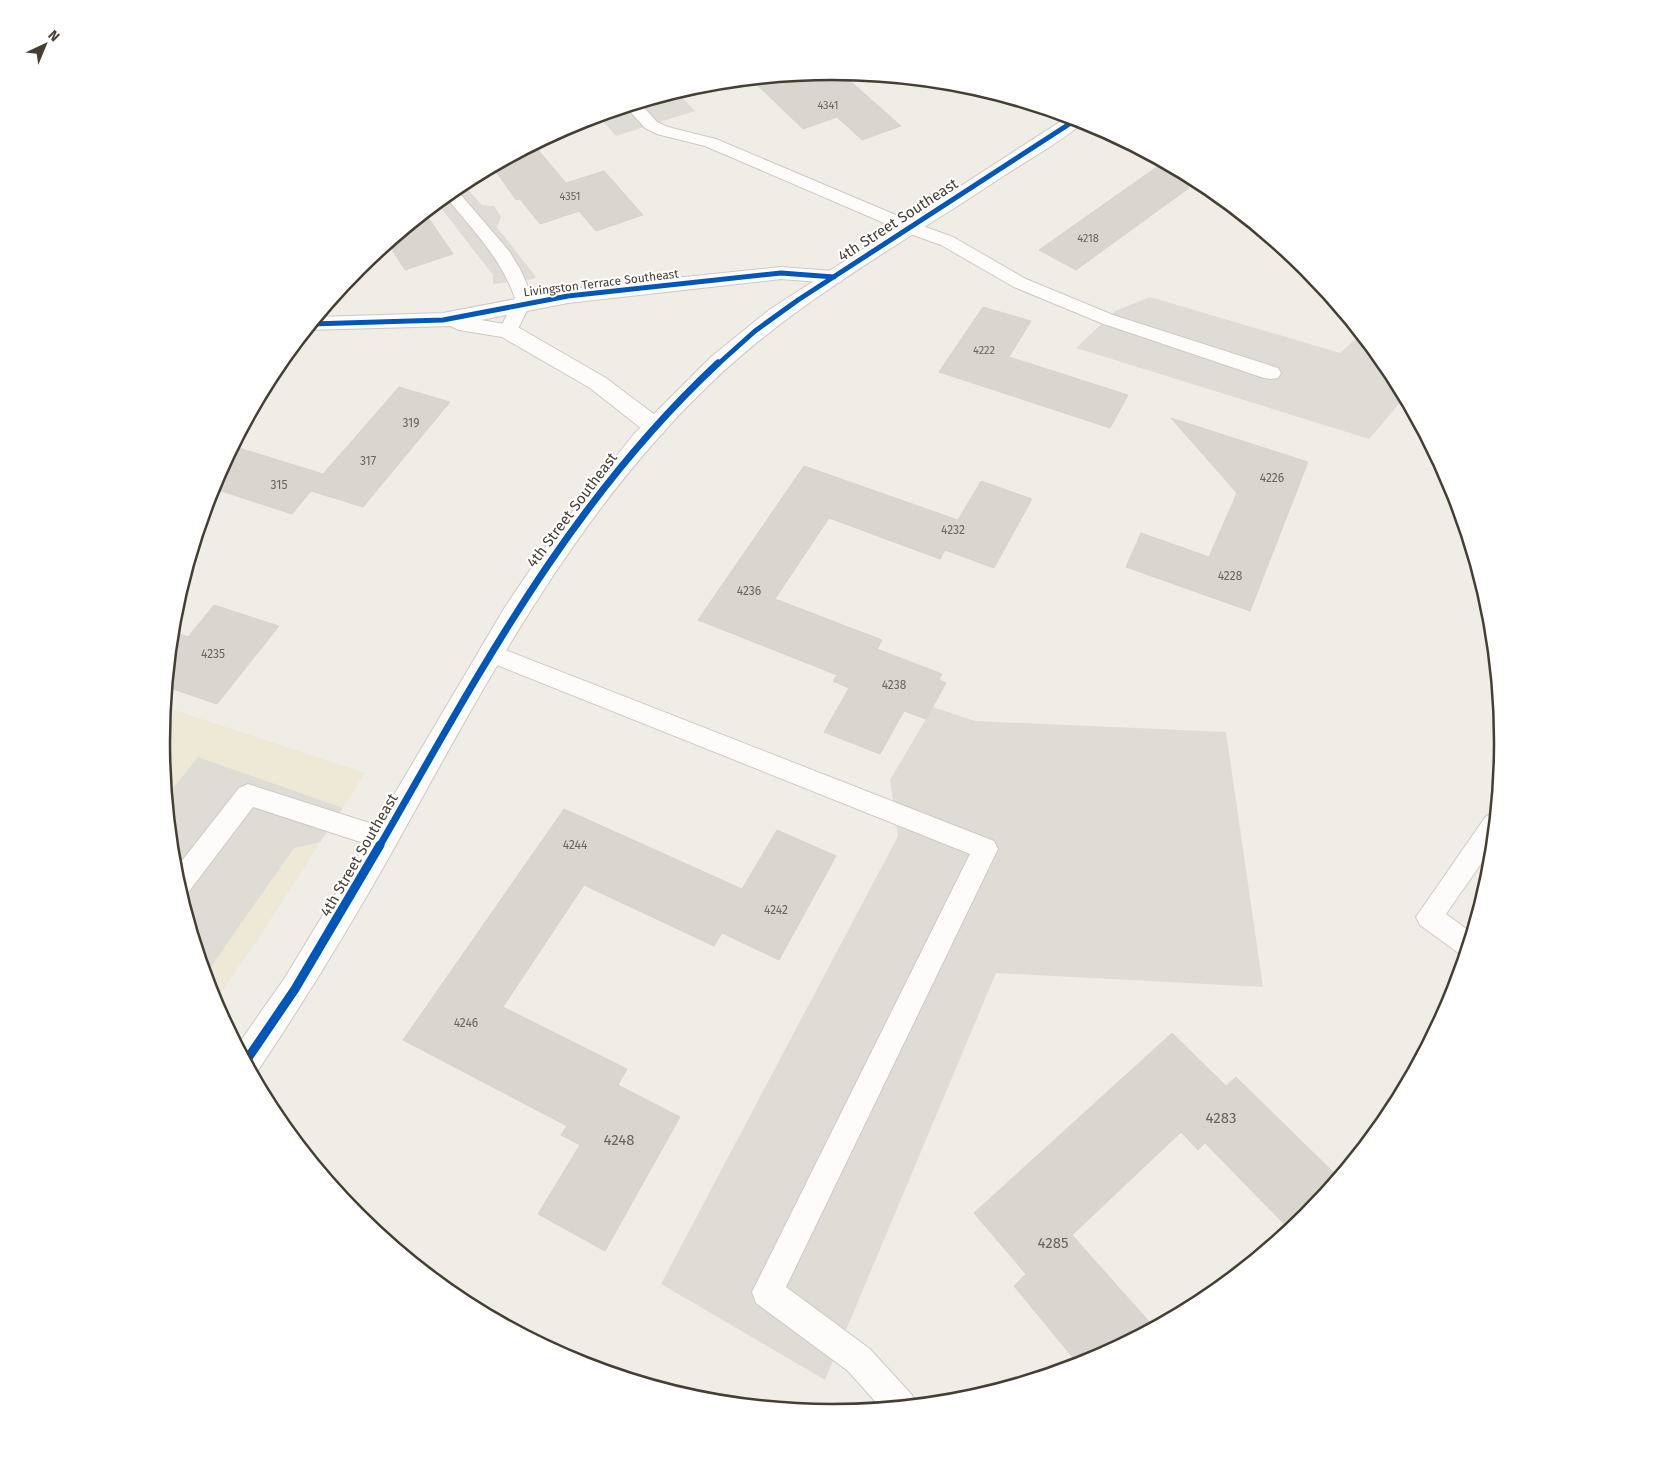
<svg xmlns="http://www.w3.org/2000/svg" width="1664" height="1484" viewBox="0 0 1664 1484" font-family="'Fira Sans',sans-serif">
	<rect width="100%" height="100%" fill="#f0ede6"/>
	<path fill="#eee8d7" d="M165 707 365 773 258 939 214 1002 174 873 161 742Z"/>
	<path fill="#dfdcd6" d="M677 92 695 111 616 136 598 115Z
		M462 183 482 205 494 206 501 217 497 227 536 277 533 279 493 284V275L437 203Z
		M1150 297 1340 353 1361 334 1390 370 1405 397 1369 439 1076 348 1115 311Z
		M933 707 975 721 1226 732 1263 987 996 973 825 1380 661 1284 898 836 890 780Z
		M198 757 343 808 320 842 294 848 205 975 174 873 167 796Z"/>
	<path fill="#d9d6cf" stroke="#d8d4cc" d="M832 71 840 72 901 126 862 140 837 117 803 129 751 79Z
		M534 145 566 183 604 171 643 215 596 231 579 211 540 224 520 199 516 200 493 167Z
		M1164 162 1175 168 1189 188 1076 270 1039 250Z
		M425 213 453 254 405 270 388 243Z
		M983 307 1031 321 1009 357 1128 395 1110 428 939 372Z
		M399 387 450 402 363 507 311 491 292 514 212 488 233 446 323 474Z
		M1171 418 1308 462 1250 611 1126 567 1141 533 1209 557 1237 493Z
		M804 466 958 520 981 481 1032 499 994 568 945 550 940 559 829 518 775 599 882 640 877 649 942 674 939 680 946 683 926 719 904 711 880 754 824 732 849 688 833 681 837 675 698 620Z
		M214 605 279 626 217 704 167 687 172 631 188 637Z
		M564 809 742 889 777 830 836 856 779 960 722 933 714 946 584 885 503 1007 627 1069 618 1085 680 1117 605 1251 538 1214 580 1145 561 1135 567 1126 403 1040Z
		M1172 1033 1226 1086 1236 1077 1338 1177 1306 1216 1290 1230 1205 1143 1198 1150 1181 1132 1072 1235 1154 1327 1079 1365 1014 1286 1026 1274 974 1213Z"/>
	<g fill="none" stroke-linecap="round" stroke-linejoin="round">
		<g stroke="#cdcac4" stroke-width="2">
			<path id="service" d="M640 103 657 122 668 127 716 139 917 224 953 237 1026 279 1113 315 1278 368 1281 373 1278 378 1271 379 1264 378 1101 323 1014 287 941 245 905 232 705 146 657 134 645 128 626 107Z
				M455 188 509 251 520 269 533 298 515 335 508 337 501 335 499 331 515 298C501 258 472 229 445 196Z
				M490 644 994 841 998 849 994 857 786 1287 870 1349 912 1395 916 1404 881 1408 848 1371 756 1303 752 1292 970 854 482 659 479 653 482 647Z
				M248 784 385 828 394 831 397 839 394 847 385 850 253 807 187 894 181 896 174 871 239 788Z
				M1495 813 1492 848 1446 914 1472 933 1464 957 1420 925 1416 917 1486 816Z"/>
		</g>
		<g stroke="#cdcac4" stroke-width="2">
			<path id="minor" d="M781 267 834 271 841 272 844 277 841 282 834 283 781 279 568 303 481 320 516 326 606 378 663 421 666 427 663 433 655 435 647 433 590 388 502 337 459 330 450 326 307 330 317 317 443 313 568 289Z"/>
		</g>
		<g stroke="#cdcac4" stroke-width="2">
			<path id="tertiary" d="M1069 116 1085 121C1061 142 1031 158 1005 175 905 242 797 300 710 384 572 516 484 687 392 852 350 927 305 1000 257 1072L253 1074 237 1046 284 979 329 905 505 607 553 536 634 434 711 357 769 310Z"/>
		</g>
		<use href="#service" fill="#fdfcfb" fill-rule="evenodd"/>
		<use href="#minor" fill="#fdfcfb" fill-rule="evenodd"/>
		<use href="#tertiary" fill="#fdfcfb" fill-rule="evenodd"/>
		<g stroke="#fff" stroke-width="7">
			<path id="cycleway-far2" d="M311 324 443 320 568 296 781 273 834 277
				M717 365 755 331 798 300 1077 119"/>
		</g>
		<g stroke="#fff" stroke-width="10">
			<path id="cycleway-far1" d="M379 847C480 672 568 503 718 363"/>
		</g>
		<g stroke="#fff" stroke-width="12">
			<path id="cycleway" d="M246 1061 295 989 380 845"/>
		</g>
		<use href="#cycleway-far2" stroke="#0057b8" stroke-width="5"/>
		<use href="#cycleway-far1" stroke="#0057b8" stroke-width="7"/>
		<use href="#cycleway" stroke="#0057b8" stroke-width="9"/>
	</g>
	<g text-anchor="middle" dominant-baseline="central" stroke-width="4" stroke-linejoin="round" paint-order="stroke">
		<g font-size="11" fill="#6b655b">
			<text x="828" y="105">4341</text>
			<text x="570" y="196">4351</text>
			<text x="1088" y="238">4218</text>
			<text x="984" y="350">4222</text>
		</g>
		<g font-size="12" fill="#453e33" stroke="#fff">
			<text transform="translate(601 283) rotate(-7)">Livingston Terrace Southeast</text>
		</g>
		<g font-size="12" fill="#6b655b">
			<text x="411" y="423">319</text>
			<text x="368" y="461">317</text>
			<text x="1272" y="478">4226</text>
			<text x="279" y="485">315</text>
			<text x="953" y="530">4232</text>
			<text x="1230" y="576">4228</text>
			<text x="749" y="591">4236</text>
			<text x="213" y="654">4235</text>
			<text x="894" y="685">4238</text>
			<text x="575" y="845">4244</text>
			<text x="776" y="910">4242</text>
			<text x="466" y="1023">4246</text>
		</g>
		<g font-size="15" fill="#453e33" stroke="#fff">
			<text transform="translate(898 220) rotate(-33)">4th Street Southeast</text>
			<text transform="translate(572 510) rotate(-53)">4th Street Southeast</text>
			<text transform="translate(359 855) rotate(-60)">4th Street Southeast</text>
		</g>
		<g font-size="15" fill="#6b655b">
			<text x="1221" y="1118">4283</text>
			<text x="619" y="1140">4248</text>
			<text x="1053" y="1243">4285</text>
		</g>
	</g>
	<path d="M0 0H1664V1484H0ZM170 742a662 662 0 1 1 1324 0a662 662 0 1 1-1324 0Z" fill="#fff" fill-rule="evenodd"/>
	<path fill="none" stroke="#453e33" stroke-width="2.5" d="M170 742a662 662 0 1 1 1324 0a662 662 0 1 1-1324 0Z"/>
	<g transform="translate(45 45) rotate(44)" stroke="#ffffff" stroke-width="4" paint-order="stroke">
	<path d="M0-4L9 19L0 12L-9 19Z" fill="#453e33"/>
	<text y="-8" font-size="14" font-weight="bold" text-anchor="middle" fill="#453e33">N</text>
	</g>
</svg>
